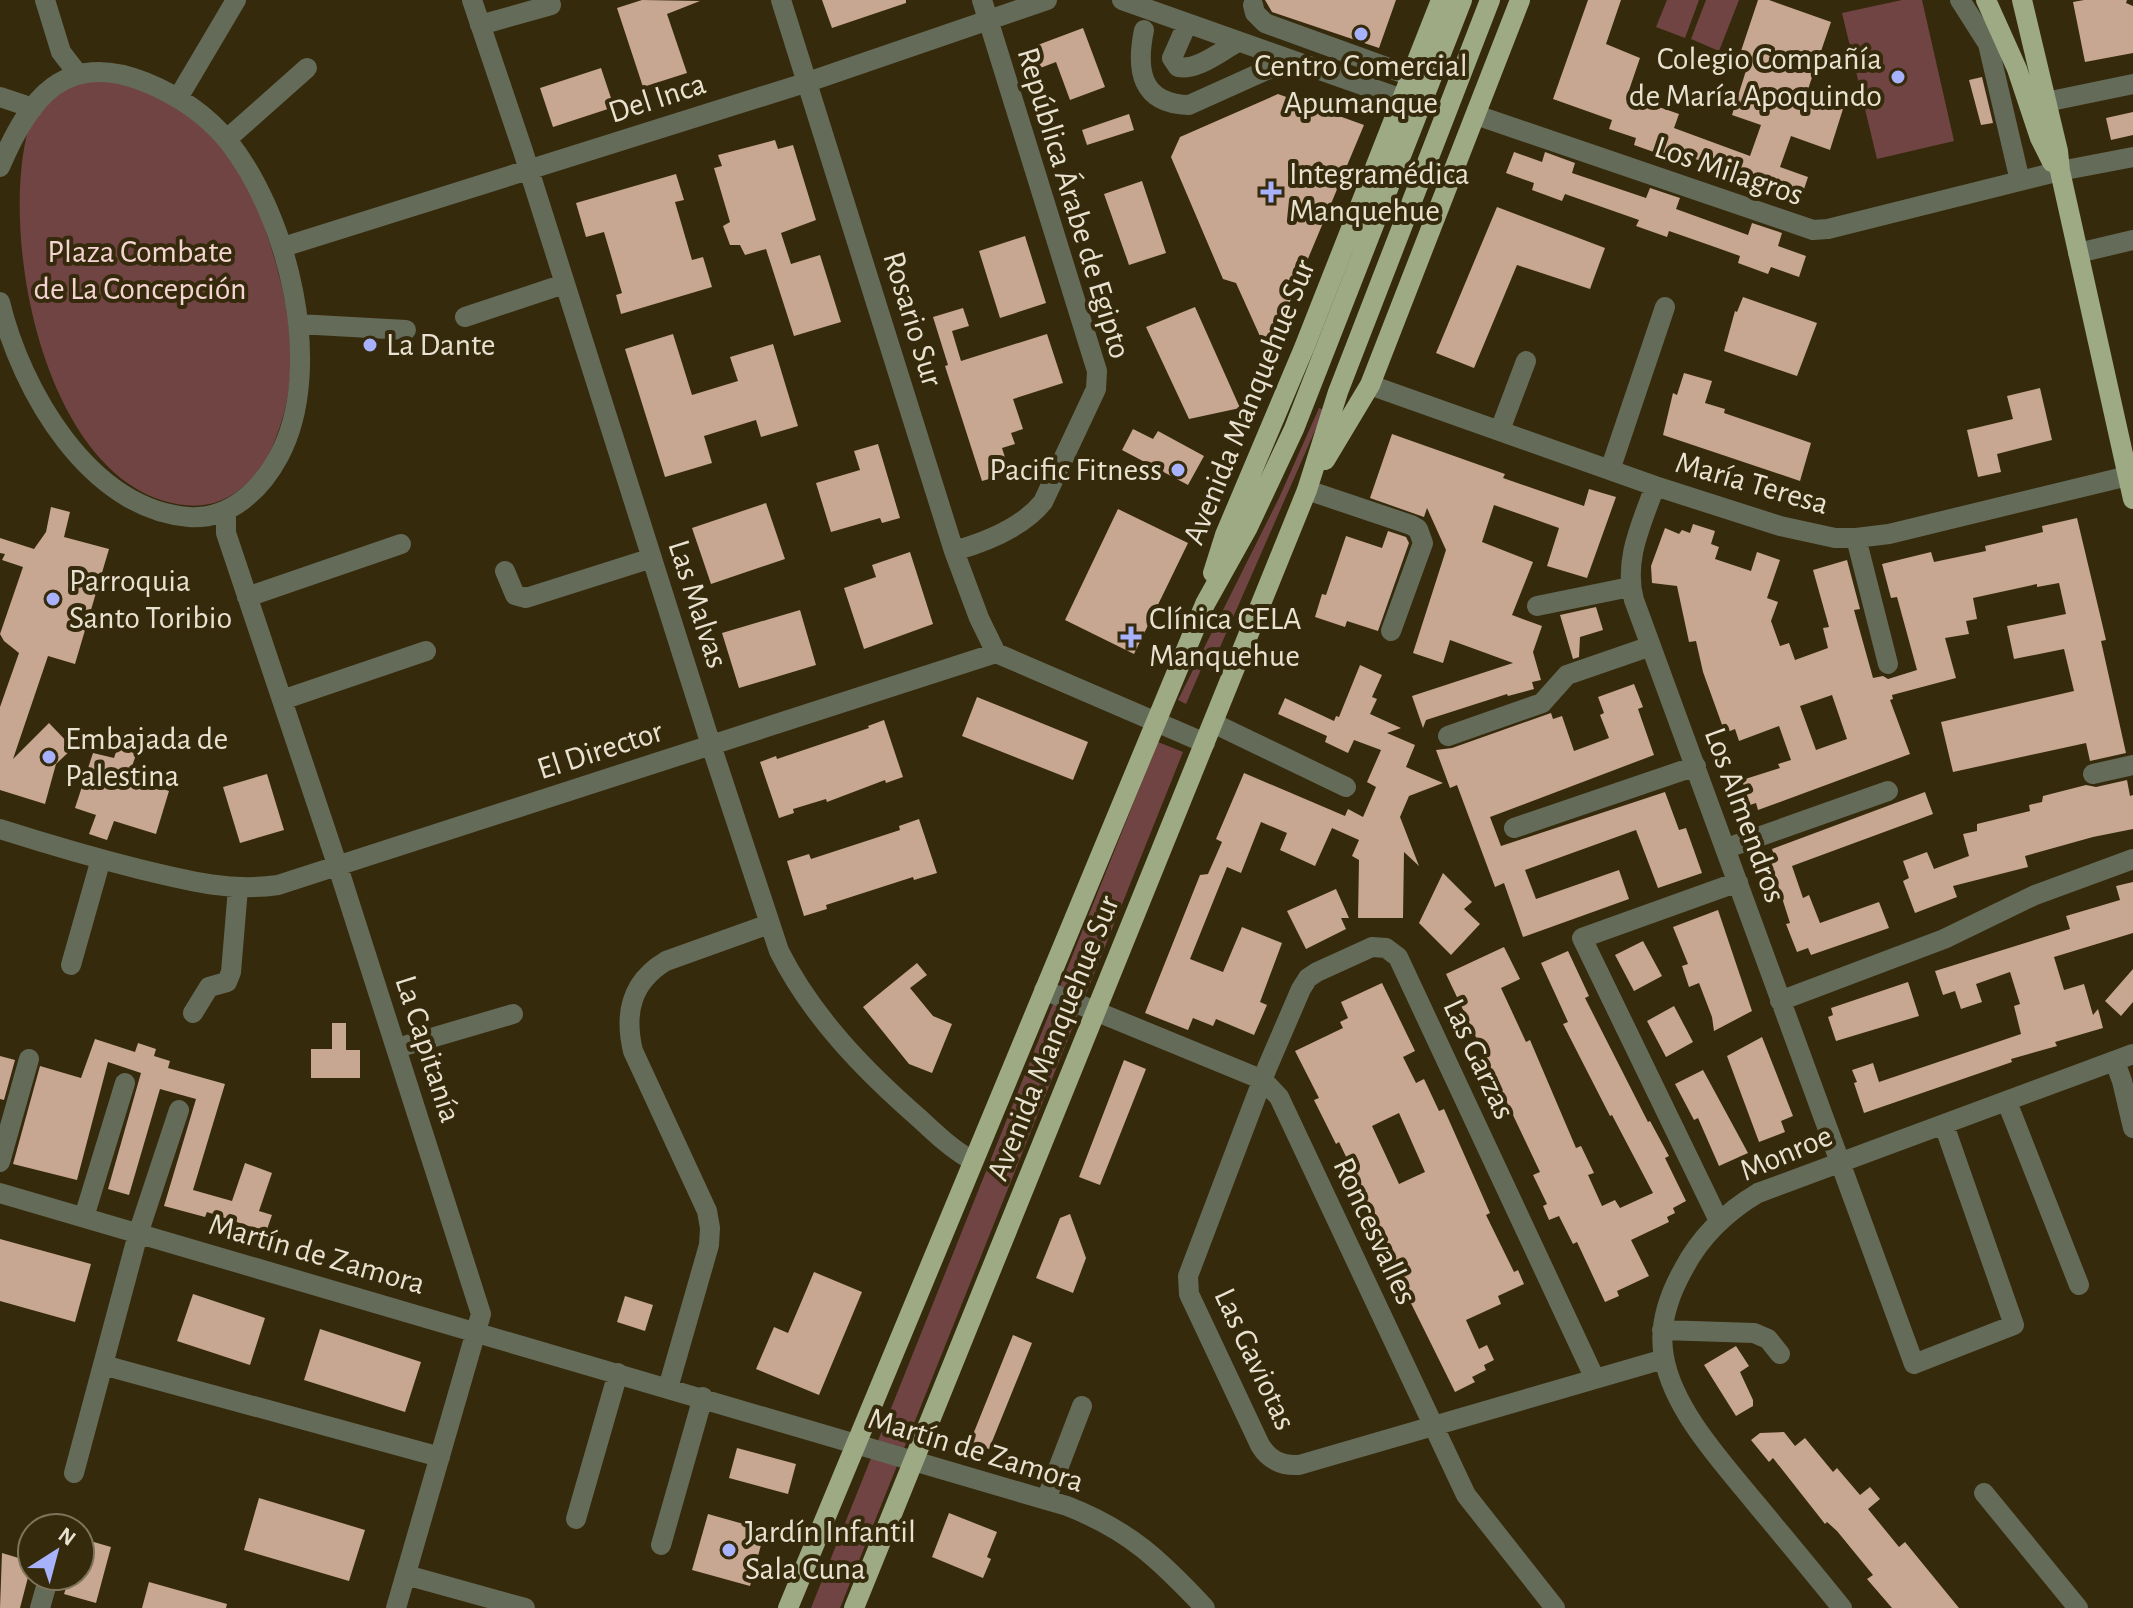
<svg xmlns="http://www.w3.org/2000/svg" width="2133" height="1608" viewBox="0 0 2133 1608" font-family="'Alegreya Sans',sans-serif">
	<rect width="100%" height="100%" fill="#352a0b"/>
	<path fill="#714444" d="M1667 0H1699L1685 38 1656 27Z
		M1706 0H1739L1719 51 1691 39Z
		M1902 0H1922L1954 141 1877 159 1842 13Z
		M98 79C125 85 154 90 178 106 187 113 196 123 205 130 212 137 221 143 227 151 245 172 256 201 264 226 287 292 303 365 278 432 271 452 263 469 247 483 222 507 196 510 164 501 42 464 0 237 28 130 39 115 52 94 69 86 77 81 89 81 98 79Z
		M1319 408 1324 410 1210 670 1202 667 1186 704 1178 700 1279 498Z
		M1158 742 1183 752 840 1608H811Z"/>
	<path fill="#c7a692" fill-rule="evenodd" d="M642 0 700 1 667 14 687 73 643 87 617 8Z
		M822 0H906V3L832 28Z
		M1265 0H1396L1379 48 1272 12Z
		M1588 0H1621L1606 44 1640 58 1627 96 1679 114 1674 128 1750 156 1761 125 1732 115 1750 58 1740 54 1758 0H1769L1831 22 1806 95 1843 109 1830 150 1791 136 1780 167 1808 177 1801 198 1773 189 1770 196 1740 184 1742 178 1714 168 1715 166 1667 149 1665 156 1634 145 1636 138 1609 129 1612 120 1553 99Z
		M2084 0H2127L2126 3 2133 6V53L2085 62 2073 2Z
		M1083 28 1105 87 1070 100 1056 62 1035 70 1027 49Z
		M601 68 614 107 553 127 540 88Z
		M1982 77 1993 123 1981 125 1969 80Z
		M1278 94 1364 125 1268 354 1236 283 1223 279 1171 157 1180 137Z
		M2133 112V135L2111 140 2106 118Z
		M1129 114 1134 130 1087 145 1082 130Z
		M775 140 778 149 793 145 816 220 781 233 791 264 820 255 841 322 794 336 766 249 745 255 740 245H730L723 226 730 222 714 168 722 166 718 155Z
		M1514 152 1542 162 1545 152 1575 163 1572 173 1646 198 1650 188 1680 198 1676 209 1748 235 1752 223 1782 233 1778 246 1806 256 1799 277 1771 267 1768 274 1738 263 1740 256 1712 246 1669 231 1667 237 1636 226 1639 220 1565 194 1562 201 1532 190 1534 183 1506 173Z
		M676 174 684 200 675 202 692 260 703 257 712 287 621 314 616 295 622 293 604 232 586 237 576 203Z
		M1142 181 1166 253 1129 265 1104 194Z
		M1497 207 1605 248 1590 289 1517 265 1474 368 1436 353Z
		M1025 236 1046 303 1000 318 979 251Z
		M1743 297 1817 323 1797 376 1724 351 1735 311 1737 312Z
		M1195 307 1240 408 1189 419 1146 327Z
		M963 308 969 326 952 331 961 361 1047 334 1063 383 1013 399 1023 429 1011 433 1015 444 1002 448 1010 473 982 481 945 366 948 365 933 317Z
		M673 334 692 395 738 381 730 357 773 344 798 426 761 437 756 420 704 436 712 463 665 477 625 349Z
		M1684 373 1712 381 1705 403 1725 409 1724 413 1811 443 1800 481 1663 435 1673 393 1677 395Z
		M2040 388 2052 440 1997 454 2001 472 1978 477 1967 430 2013 419 2007 396Z
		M1133 429 1153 439 1158 431 1204 456 1188 485 1122 450Z
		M1392 434 1505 474 1503 478 1584 506 1589 489 1616 497 1587 578 1547 566 1559 528 1494 505 1482 542 1533 562 1512 615 1542 626 1533 652 1541 680 1532 682 1534 689 1508 696 1507 694 1426 720 1423 728 1412 696 1513 663 1450 640 1443 663 1413 653 1446 550 1427 508 1424 517 1370 498Z
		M878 444 900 518 882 523 880 518 831 532 816 483 860 470 854 451Z
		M766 503 785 559 711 584 692 528Z
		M51 507 70 512 64 537 109 549 75 664 48 656 13 759 49 723 73 748 56 764 45 804 0 790V707L19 653 4 641 0 634 23 567 2 560 5 554 0 553V538L34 549 46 532Z
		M1118 509 1188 543 1134 654 1065 620Z
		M2077 518 2106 640 2101 641 2126 753 2090 761 2086 743 1953 772 1941 722 2074 691 2064 649 2014 659 2007 626 2066 614 2059 583 2037 587V584L1973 598 1977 619 1966 621 1969 634 1945 638 1956 678 1892 695 1893 699 1890 700 1910 754 1758 810 1756 803 1750 805 1742 780 1780 768 1778 764 1791 760 1779 726 1739 741 1735 729 1725 733 1703 672 1696 641 1689 642 1677 586 1652 583 1651 566 1665 528 1679 534 1682 530 1690 533 1693 524 1715 531 1711 544 1719 547 1715 559 1751 571 1757 552 1780 560 1767 598 1778 602 1771 621 1780 646 1789 643 1795 660 1828 648 1823 628 1829 627 1813 570 1847 560 1860 609 1854 610 1873 678 1883 676 1888 679 1917 670 1897 597 1891 598 1882 564 1931 552 1934 562 1986 551 1985 546 2043 532 2042 526ZM1832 695 1847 739 1816 750 1800 706Z
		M1388 531 1406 537 1409 543 1378 631 1347 621 1345 627 1315 617 1322 594 1326 595 1346 536 1382 548Z
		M910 552 933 624 864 649 844 588 876 577 872 565Z
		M1596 607 1603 630 1580 637 1579 657 1573 659 1560 615Z
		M800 610 816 665 739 688 722 633Z
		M1360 665 1382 675 1372 697 1377 699 1370 714 1401 728 1387 733 1415 745 1406 767 1443 783 1409 796 1400 817 1419 866 1404 852 1403 918H1358L1359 860 1352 856 1359 840 1332 828 1315 866 1280 850 1287 833 1261 822 1241 873 1227 867 1190 959 1223 972 1242 927 1282 943 1260 1002 1267 1005 1254 1035 1216 1019 1213 1026 1193 1018 1188 1030 1145 1013 1200 875 1208 874 1222 842 1216 839 1244 773 1345 816 1348 809 1363 817 1376 787 1367 782 1381 750 1354 740 1348 753 1325 742 1327 736 1278 714 1285 698 1334 721 1336 716 1339 717Z
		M1634 684 1643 707 1638 709 1654 755 1490 817 1501 846 1665 792 1679 830 1686 828 1702 873 1658 888 1636 830 1525 870 1536 899 1619 870 1629 899 1523 937 1504 883 1495 887 1457 785 1450 788 1436 750 1452 748 1551 713 1553 719 1562 716 1574 751 1609 738 1600 715 1604 713 1598 697Z
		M977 697 1088 742 1073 780 962 736Z
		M884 720 903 777 886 783 885 780 827 802 826 799 793 809 794 813 779 818 760 762 776 756 777 759 869 728 868 726Z
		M125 745 138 749 128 778 169 791 156 834 114 821 107 840 89 834 96 815 75 808 93 753 114 758 118 746Z
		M267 774 284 830 240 843 223 787Z
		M2127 780 2130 796 2133 795V829L2093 837 2025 856 2028 867 1953 886 1957 897 1915 913 1903 881 1909 878 1903 861 1927 852 1934 869 1969 856 1963 834 1977 831V824L2030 811 2029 805 2042 802 2043 796 2086 785 2096 787Z
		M1925 792 1933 814 1792 866 1803 898 1809 895 1820 923 1879 902 1889 928 1811 955 1808 948 1797 952 1786 924 1790 923 1769 857 1774 855 1772 849Z
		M919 819 937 873 914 880 913 877 826 905 827 909 804 916 787 861 809 854 811 859 900 830 899 826Z
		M1443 873 1472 902 1464 909 1480 924 1451 955 1419 923Z
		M2133 882V933L2054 957 2064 990 2084 984 2093 1015 2098 1009 2103 1028 2055 1042 2057 1046 2011 1059 2012 1062 1864 1113 1854 1083 1857 1082 1852 1070 1873 1063 1879 1082 2021 1034 2014 1006 2020 1004 2010 972 1976 984 1982 1002 1961 1009 1955 991 1943 995 1935 971 2070 929 2066 916 2120 900 2116 886Z
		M1336 889 1349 918H1341L1346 929 1306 949 1287 911Z
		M1718 910 1752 1011 1714 1031 1712 1017 1699 983 1689 987 1682 966 1688 964 1673 927Z
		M1643 941 1662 976 1634 991 1615 955Z
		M1504 947 1520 979 1501 988 1526 1042 1530 1040 1576 1148 1581 1146 1594 1173 1588 1175 1602 1206 1615 1200 1620 1208 1653 1193 1612 1115 1610 1116 1563 1024 1568 1022 1541 963 1568 951 1589 996 1585 998 1648 1122 1650 1121 1669 1156 1665 1158 1686 1201 1673 1208 1675 1213 1667 1217 1669 1222 1631 1240 1649 1276 1617 1291 1619 1296 1605 1302 1577 1242 1573 1244 1559 1216 1549 1220 1543 1206 1547 1204 1533 1175 1540 1172 1446 974Z
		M917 963 927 975 910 988 933 1016 952 1024 932 1073 909 1064 863 1007Z
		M2133 969V1002L2121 1016 2105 1001Z
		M1908 982 1919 1016 1836 1041 1828 1017 1833 1015 1831 1008Z
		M1382 983 1415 1051 1403 1057 1416 1083 1424 1079 1439 1111 1444 1109 1490 1213 1486 1215 1514 1272 1518 1270 1524 1284 1498 1296 1501 1304 1466 1320 1479 1349 1487 1345 1494 1360 1484 1365 1486 1370 1472 1377 1475 1382 1455 1392 1395 1271 1360 1186 1339 1142 1336 1144 1314 1100 1319 1098 1295 1051 1343 1028 1340 1022 1348 1018 1341 1002ZM1399 1113 1425 1172 1399 1184 1372 1126Z
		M1674 1006 1693 1042 1666 1057 1647 1021Z
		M332 1023H346V1050H360V1078H311V1049H332Z
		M1762 1037 1793 1116 1781 1121 1785 1132 1759 1142 1727 1056Z
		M95 1039 135 1052 138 1043 156 1049 154 1056 170 1061 168 1068 225 1084 193 1190 232 1201 245 1163 272 1173 259 1211 272 1215 266 1232 207 1212 205 1217 164 1206 196 1099 160 1089 129 1195 108 1189 141 1073 108 1062 77 1180 13 1164 40 1066 81 1078Z
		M0 1056 15 1060 4 1100 0 1099Z
		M1124 1060 1146 1069 1100 1185 1079 1177Z
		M1703 1070 1748 1153 1719 1166 1698 1118 1694 1120 1675 1084Z
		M1070 1214 1086 1258 1073 1293 1036 1278 1060 1218Z
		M0 1239 91 1264 75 1322 0 1301Z
		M814 1272 862 1292 819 1395 756 1369 774 1327 788 1333Z
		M193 1294 265 1318 250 1365 177 1341Z
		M625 1296 653 1305 645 1331 617 1322Z
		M320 1329 421 1362 405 1412 304 1380Z
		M1013 1335 1032 1343 989 1449 970 1442Z
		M1736 1346 1749 1366 1740 1372 1753 1400V1406L1736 1416 1704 1365Z
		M1784 1432 1795 1446 1805 1438 1833 1472 1837 1468 1860 1495 1870 1487 1880 1499 1868 1509 1899 1547 1905 1542 1959 1608H1892L1867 1579 1873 1575 1837 1531 1827 1522 1825 1524 1773 1458 1769 1462 1751 1440 1760 1433Z
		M737 1448 796 1464 788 1494 729 1478Z
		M259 1498 365 1530 349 1581 244 1550Z
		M949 1513 997 1532 987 1557 991 1559 983 1578 932 1557Z
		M708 1514 765 1530 750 1586 692 1570Z
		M80 1538 111 1547 96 1603 64 1594 70 1576H80Z
		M2 1553 32 1562 20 1608H0Z
		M149 1582 227 1604 226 1608H142Z"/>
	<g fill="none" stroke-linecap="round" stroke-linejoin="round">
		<path stroke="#656b59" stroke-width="20" d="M45 0 61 52 78 74
			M472 0 523 151 711 745 779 951C812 1017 865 1071 920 1119 937 1135 953 1150 973 1161
			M781 0 954 551 979 618 996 653
			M1122 0 1402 99
			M1960 0 1988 44 2020 181
			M1253 5 1255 13 1265 23 1411 76
			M1187 24 1172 58 1178 67C1197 71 1221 51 1238 42
			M480 25 551 5
			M1144 30C1136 69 1140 104 1189 105L1289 60
			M0 97 33 108
			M178 98 236 0
			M2046 102 2133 84
			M1476 115 1813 230 1828 229 2060 171 2133 157
			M227 139 307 68
			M0 167C29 98 65 50 145 82 177 95 206 114 228 141 288 216 326 368 279 456 261 490 229 520 189 517 89 509 21 390 0 302
			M283 247 808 82 1047 0
			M2078 253 2133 240
			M465 317 564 284
			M298 324 406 330
			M1370 385 1655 486 1780 526 1835 538H1856L1889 534 2128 476
			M1500 430 1526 361
			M1610 470 1665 307
			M1655 486C1642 523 1623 560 1634 600L1914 1364 2014 1325 1944 1125
			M1307 490 1411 525 1418 529 1423 543 1391 631
			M226 512V533L338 867 481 1314 396 1608
			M1856 538 1888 664
			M954 551C986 542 1022 528 1043 502L1096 389 1097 371 982 0
			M505 571 515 595 526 598 652 558
			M247 597 401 544
			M1537 606 1630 587
			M282 700 426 651
			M1213 723 1346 787
			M1448 736 1542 703 1567 675 1651 646
			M2093 774 2133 765
			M1514 828 1696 766
			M0 829C47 844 95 858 143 870 188 881 231 892 278 885L996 653 1205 743
			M1727 848 1888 791
			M71 965 101 859
			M1044 990 1263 1080 1279 1097 1466 1495 1555 1608
			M1780 1001 1944 939 2035 895 2133 859
			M193 1013 209 987 227 982 231 972 238 888
			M397 1048 513 1014
			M2115 1062 2122 1081 2133 1128
			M2007 1102 2079 1285
			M0 1162 29 1059
			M0 1193 1067 1506C1129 1530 1160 1560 1205 1608
			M84 1217 125 1083
			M1719 1221 1582 938 1738 882
			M1662 1330 1754 1333 1768 1339 1780 1354
			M103 1365 440 1457
			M1595 1379 1398 957 1386 948 1372 947 1317 972 1308 978 1301 989 1267 1068 1188 1276 1189 1294 1260 1445C1269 1460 1281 1466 1299 1465L1664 1359
			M668 1388 709 1245 710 1228 707 1211 633 1051C624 1013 631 982 666 961L769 924
			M74 1473 138 1234 179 1110
			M1984 1493 2078 1608
			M1046 1500 1082 1406
			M576 1519 618 1373
			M661 1545 703 1397
			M406 1575 525 1608
			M40 1608 48 1580
			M1842 1608C1813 1572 1783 1536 1753 1500 1721 1461 1673 1409 1664 1357 1658 1326 1668 1297 1683 1270 1700 1237 1726 1212 1758 1193L2133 1054"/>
		<path stroke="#9eaa84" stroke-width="20" d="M1986 0 2017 69 2040 138 2052 162
			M2022 0 2058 151 2060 171 2133 499
			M1325 460 1370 385 1520 0
			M1213 573 1225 535 1304 348 1441 0
			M788 1608 1205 604 1248 527 1294 429 1462 0
			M854 1608 1307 490 1338 392 1490 0"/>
	</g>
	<g fill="#a7b1fc" stroke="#352a0b" stroke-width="3">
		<circle cx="1361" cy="34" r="8"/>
		<circle cx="1898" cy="77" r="8"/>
		<path d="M1267 180h8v8h8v8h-8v8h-8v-8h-8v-8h8z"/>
		<circle cx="370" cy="345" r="8"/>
		<circle cx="1178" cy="470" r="8"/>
		<circle cx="53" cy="599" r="8"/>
		<path d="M1127 625h8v8h8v8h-8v8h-8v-8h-8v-8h8z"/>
		<circle cx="49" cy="757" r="8"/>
		<circle cx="729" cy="1550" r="8"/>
	</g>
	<g text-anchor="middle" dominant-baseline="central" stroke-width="8" stroke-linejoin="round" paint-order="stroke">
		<g font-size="32" fill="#e9e2d1" stroke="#352a0b" text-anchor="start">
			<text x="1882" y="59" text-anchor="end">Colegio Compañía<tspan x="1882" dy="37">de María Apoquindo</tspan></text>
			<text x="1361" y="66" text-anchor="middle">Centro Comercial<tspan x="1361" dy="37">Apumanque</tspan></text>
			<text x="1289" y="174">Integramédica<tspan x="1289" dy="37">Manquehue</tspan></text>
			<text x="386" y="345">La Dante</text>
			<text x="1162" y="470" text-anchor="end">Pacific Fitness</text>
			<text x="69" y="581">Parroquia<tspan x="69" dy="37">Santo Toribio</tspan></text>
			<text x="1149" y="619">Clínica CELA<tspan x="1149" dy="37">Manquehue</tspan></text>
			<text x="65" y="739">Embajada de<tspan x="65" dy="37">Palestina</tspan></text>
			<text x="745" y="1532">Jardín Infantil<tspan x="745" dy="37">Sala Cuna</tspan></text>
		</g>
		<g font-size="32" fill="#e9e2d1" stroke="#352a0b">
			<text transform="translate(657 98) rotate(-18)">Del Inca</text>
			<text transform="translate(1729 171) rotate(19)">Los Milagros</text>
			<text transform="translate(1074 203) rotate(73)">República Árabe de Egipto</text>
			<text transform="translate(913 319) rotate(73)">Rosario Sur</text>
			<text transform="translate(1249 402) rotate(-68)">Avenida Manquehue Sur</text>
			<text transform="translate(1752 483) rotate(16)">María Teresa</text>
			<text transform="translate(698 604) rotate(72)">Las Malvas</text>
			<text transform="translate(600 750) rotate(-18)">El Director</text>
			<text transform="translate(1745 815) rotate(70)">Los Almendros</text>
			<text transform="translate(1053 1038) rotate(-68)">Avenida Manquehue Sur</text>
			<text transform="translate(428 1049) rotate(72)">La Capitanía</text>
			<text transform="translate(1479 1059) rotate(65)">Las Garzas</text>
			<text transform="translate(1786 1153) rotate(-23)">Monroe</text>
			<text transform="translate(1375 1231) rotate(65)">Roncesvalles</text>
			<text transform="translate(317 1254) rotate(16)">Martín de Zamora</text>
			<text transform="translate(1255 1359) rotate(65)">Las Gaviotas</text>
			<text transform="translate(976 1450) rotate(17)">Martín de Zamora</text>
		</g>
		<g font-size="32" fill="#f6d4d3" stroke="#352a0b">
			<text x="140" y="252">Plaza Combate<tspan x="140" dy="37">de La Concepción</tspan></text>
		</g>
	</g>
	<g transform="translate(56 1552) rotate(36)"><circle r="38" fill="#352a0b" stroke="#7d745a" stroke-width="2"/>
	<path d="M0-6L14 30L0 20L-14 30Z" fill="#a7b1fc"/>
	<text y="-12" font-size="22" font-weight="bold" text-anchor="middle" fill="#e9e2d1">N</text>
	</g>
</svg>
